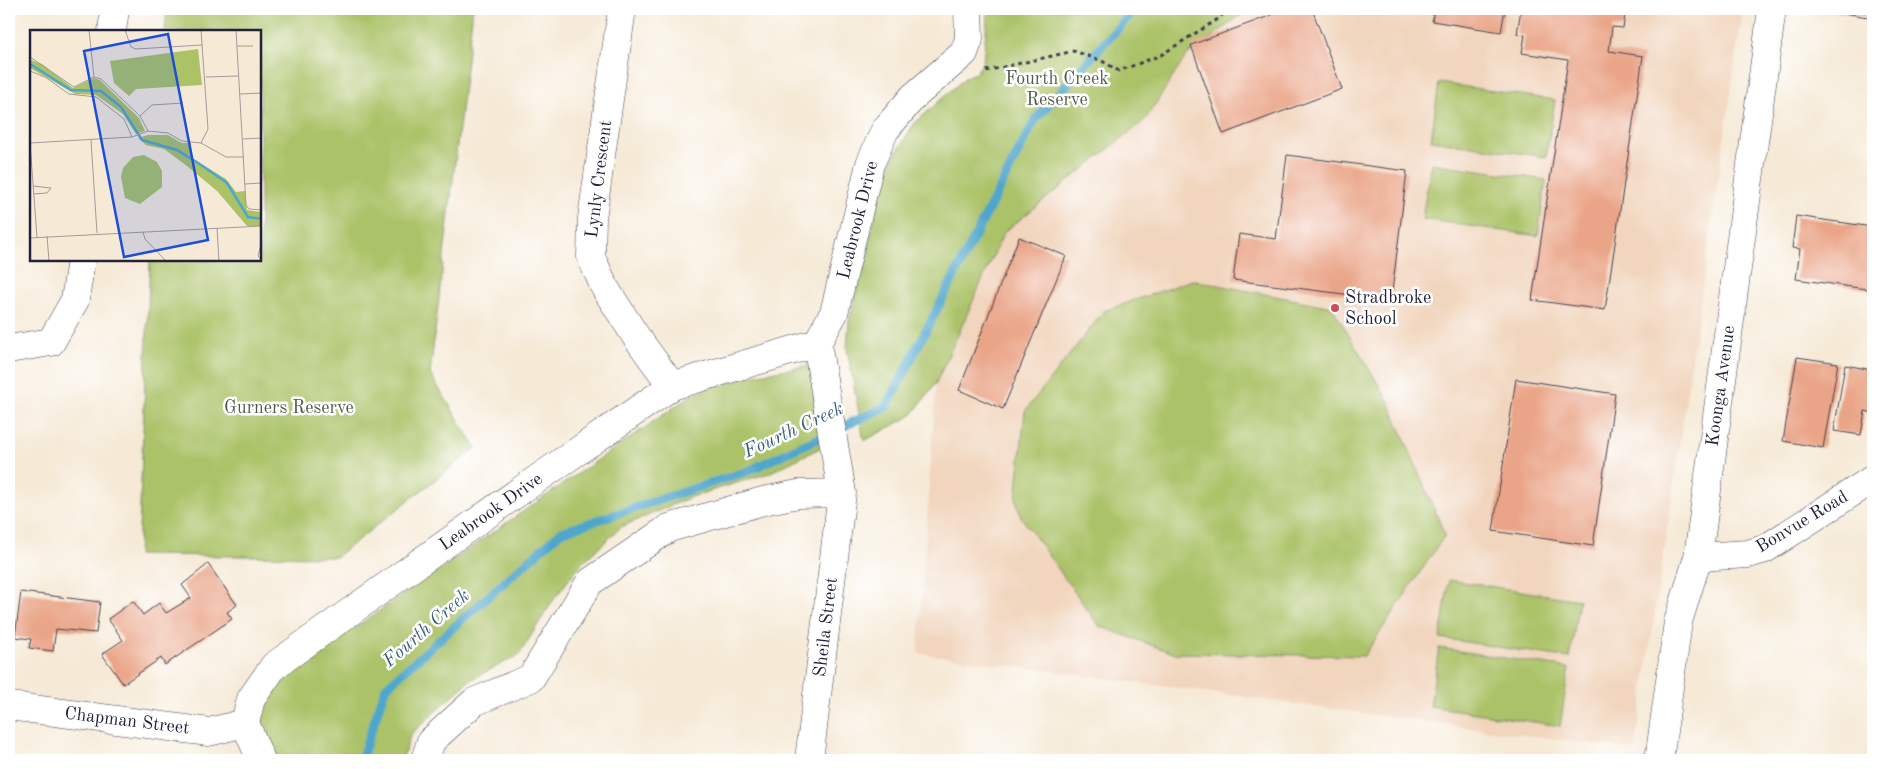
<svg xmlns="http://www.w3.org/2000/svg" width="1882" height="769" viewBox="0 0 1882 769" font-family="'Old Standard TT',serif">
	<rect width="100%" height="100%" fill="#fff"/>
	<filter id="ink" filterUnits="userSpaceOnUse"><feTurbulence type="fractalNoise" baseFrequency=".02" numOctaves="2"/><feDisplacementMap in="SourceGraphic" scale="10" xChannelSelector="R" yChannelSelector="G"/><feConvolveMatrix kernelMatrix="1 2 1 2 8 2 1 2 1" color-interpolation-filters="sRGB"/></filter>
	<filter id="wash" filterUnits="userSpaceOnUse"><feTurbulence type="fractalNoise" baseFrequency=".0096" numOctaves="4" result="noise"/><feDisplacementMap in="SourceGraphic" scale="20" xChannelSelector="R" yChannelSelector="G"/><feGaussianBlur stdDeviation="1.12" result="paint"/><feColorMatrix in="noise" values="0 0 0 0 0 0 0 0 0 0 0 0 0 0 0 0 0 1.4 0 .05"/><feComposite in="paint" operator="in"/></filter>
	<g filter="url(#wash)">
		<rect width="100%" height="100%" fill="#f6ead7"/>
		<path fill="#f1d5bd" d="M1249 9H1743L1635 750 918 653 936 383 1004 232 1145 120 1187 55Z"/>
		<path fill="#abc267" stroke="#667251" d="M167 9H473L430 374 476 448 336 557 138 555 150 260H260V31H165Z
			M988 9H1249L1187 55 1145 120 1004 232 936 383 911 416 864 441 847 348 849 321 869 243 885 171 914 124 967 76 976 73 983 62Z
			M1439 83 1555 100 1546 157 1431 140Z
			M1431 163 1546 180 1538 236 1422 219Z
			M1192 280 1332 307 1389 402 1445 535 1364 656 1173 653 1099 626 1021 517 1016 500 1025 411 1104 311Z
			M810 365 822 447 769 473 691 497 621 527 579 566 552 602 519 655 470 680 411 734 402 760H269L261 741 259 720 267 692 285 676 689 397 726 380Z
			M1449 580 1579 600 1570 658 1440 638Z
			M1439 648 1569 668 1560 726 1430 706Z"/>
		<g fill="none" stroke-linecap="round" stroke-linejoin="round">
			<path stroke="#4fa6cc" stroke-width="9" d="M361 760 386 687 561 532 748 471 887 406 1035 120 1135 9"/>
		</g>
		<g id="blocks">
			<path fill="#eaa487" d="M1288 9H1312L1342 89 1223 134 1191 45Z
				M1434 9H1505L1501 32 1432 21Z
				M1521 9H1626L1623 28 1612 27 1609 51 1643 56 1605 310 1532 300 1568 60 1522 53 1525 35 1517 34Z
				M1827 9H1873V18L1827 10Z
				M1287 155 1407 171 1391 300 1233 280 1239 234 1276 239Z
				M1796 216 1873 227V290L1796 279 1800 249 1792 248Z
				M1019 237 1066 256 1003 409 959 390Z
				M1797 357 1838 363 1823 448 1783 441Z
				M1845 365 1873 370V413L1865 411 1861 435 1834 431Z
				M1516 379 1615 394 1593 546 1493 531Z
				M208 564 237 605 227 612 232 619 165 665 161 658 123 684 102 654 123 640 108 619 133 601 143 615 159 603 166 613 191 598 182 585Z
				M21 592 100 602 96 633 56 629 53 651 29 648 31 639 15 637Z"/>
		</g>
	</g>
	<g filter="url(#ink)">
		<use href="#blocks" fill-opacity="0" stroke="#424052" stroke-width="1"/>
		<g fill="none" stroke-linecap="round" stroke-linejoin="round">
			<g stroke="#424052" stroke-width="29">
				<path id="minor" d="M622 9 592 218 591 257 605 288 635 335 672 386
					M112 31 115 9
					M9 349 51 342 75 300 81 260
					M1698 557 1748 554 1765 549 1873 479
					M9 706 209 732 245 723
					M261 760 245 723 251 699 274 666 527 486 672 386 817 343
					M425 760 431 741 474 702 531 678 590 582 669 528 763 501 798 494 842 493
					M809 760 842 493 817 343 834 313 870 164 885 130 913 97 964 53 969 39 968 9
					M1659 760 1678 622 1698 557 1772 9"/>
			</g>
			<path stroke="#424052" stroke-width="3" stroke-dasharray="4 4" stroke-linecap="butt" d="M986 71 1074 51 1102 61 1119 71 1161 55 1218 19 1228 9"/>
			<use href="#minor" stroke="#fff" stroke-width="28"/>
		</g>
	</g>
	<circle fill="#d1495b" stroke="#fff" stroke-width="2" cx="1335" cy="308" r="5"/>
	<g text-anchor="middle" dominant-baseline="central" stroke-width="5" stroke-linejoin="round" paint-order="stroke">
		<g font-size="18" fill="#525a4a" stroke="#fff">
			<text x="1057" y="79">Fourth Creek<tspan x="1057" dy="21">Reserve</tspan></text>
			<text x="289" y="408">Gurners Reserve</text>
		</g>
		<g font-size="18" fill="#22223b" stroke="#fff">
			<text transform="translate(599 179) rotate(-83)">Lynly Crescent</text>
			<text transform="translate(858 220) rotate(-76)">Leabrook Drive</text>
			<text transform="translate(1721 386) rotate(-82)">Koonga Avenue</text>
			<text transform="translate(491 512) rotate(-35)">Leabrook Drive</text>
			<text transform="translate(1802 522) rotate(-31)">Bonvue Road</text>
			<text transform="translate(826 627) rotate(-83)">Sheila Street</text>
			<text transform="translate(127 721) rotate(7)">Chapman Street</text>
		</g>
		<g font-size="18" fill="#22223b" stroke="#fff" text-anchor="start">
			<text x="1345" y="298">Stradbroke<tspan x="1345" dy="21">School</tspan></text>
		</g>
		<g font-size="19" font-style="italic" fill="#365d7c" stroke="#fff">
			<text transform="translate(794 431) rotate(-25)">Fourth Creek</text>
			<text transform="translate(427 629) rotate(-41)">Fourth Creek</text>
		</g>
	</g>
	<g transform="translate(30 30)">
		<rect width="231" height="231" fill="#f6ead7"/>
		<path d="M168 19 172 55 106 59 99 66 84 53 80 31ZM1 30 12 34 43 58 64 48 70 50 109 88 115 101 106 104 93 84 66 65 45 64 0 38ZM118 105H138L152 113H161L162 128 196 149 206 162 215 161 217 180 231 182V196H217L187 161 157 136 134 119 116 115 108 108ZM114 125 127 132 132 141V157L110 174 95 168 91 147 93 138 103 127Z" fill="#abc267"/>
		<path fill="none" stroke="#4fa6cc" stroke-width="2.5" d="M0 34 41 60 71 61 91 77 112 110 147 120 168 133 197 153 218 187 232 189"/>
		<path fill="none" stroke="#a19a99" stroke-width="1" d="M59 0 64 47M95 0 101 17 106 19 172 15M206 0 216 175 219 179 232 180M207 16H223M0 27 44 57 64 47 71 49 110 86 118 101M0 41 15 47 39 64 66 67 94 89 102 107M176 47 208 46M210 64 232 63M110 86 122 75 153 73M213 109 232 108M61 110 67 203M0 113 102 107 118 101 138 103 152 111 171 113 196 127H214M0 113 7 207M171 113 178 99 171 0M215 154 232 153M3 156 21 158 17 163 3 164M187 198 189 231M113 202 115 209 136 231M17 206 19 231M0 208 232 196M232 211 228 226 232 230"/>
		<path fill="#1d4ed8" fill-opacity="0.15" stroke="#1d4ed8" stroke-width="2.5" d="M138 4 178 210 94 227 54 21Z"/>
		<rect width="231" height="231" fill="none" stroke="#22223b" stroke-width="2.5"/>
	</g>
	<rect width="1882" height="769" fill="none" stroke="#fff" stroke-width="30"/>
</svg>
